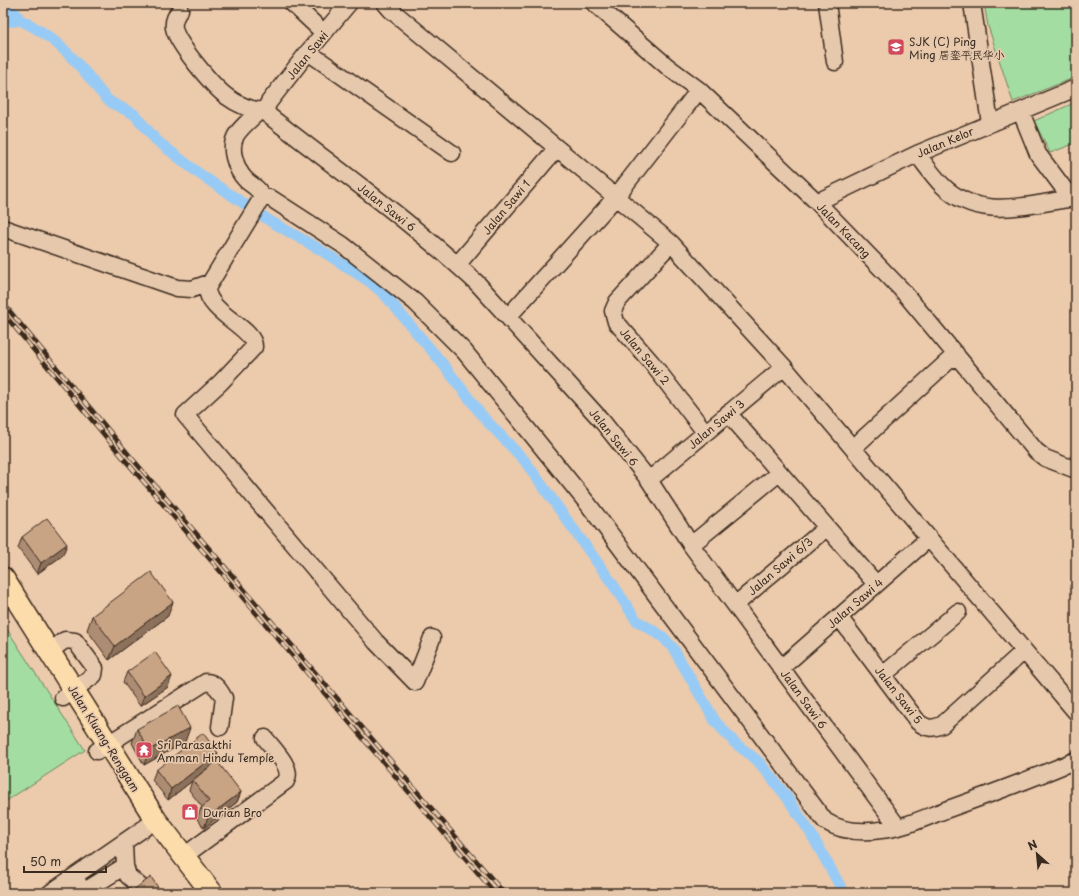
<svg xmlns="http://www.w3.org/2000/svg" width="1079" height="896" viewBox="0 0 1079 896" font-family="'Playpen Sans','LXGW WenKai TC',sans-serif">
	<rect width="100%" height="100%" fill="#eccaac"/>
	<filter id="ink" filterUnits="userSpaceOnUse"><feTurbulence type="fractalNoise" baseFrequency=".025" numOctaves="2"/><feDisplacementMap in="SourceGraphic" scale="8" xChannelSelector="R" yChannelSelector="G"/><feConvolveMatrix kernelMatrix="1 2 1 2 8 2 1 2 1" color-interpolation-filters="sRGB"/></filter>
	<g filter="url(#ink)">
		<path fill="#a3dda2" stroke="#6f8460" d="M984 3H1076V77L1013 102 988 26Z
			M1076 102V143L1050 153 1034 121Z
			M3 623 85 750 3 803Z"/>
		<g fill="none" stroke-linecap="round" stroke-linejoin="round">
			<path stroke="#97cbf5" stroke-width="11" d="M13 17C42 28 64 47 84 71 92 80 98 90 107 99L112 103 134 114 156 140 201 175 270 221 319 249 370 282 384 294 442 363 484 418 524 460 612 583 636 620 663 637 673 648 715 721 735 743 758 761 786 796 810 832 844 893"/>
			<path stroke="#97cbf5" stroke-width="20" d="M3 14 13 17"/>
			<g stroke="#3b2a1e" stroke-width="19">
				<path id="minor" d="M292 3 324 33
					M349 3 308 52 269 102 266 108 268 115C338 170 412 222 478 284L602 421 649 480 691 545 898 827
					M385 3 391 10 671 243 784 367 1076 712
					M594 3 668 67 699 90 817 202 901 289 1036 451 1045 458 1076 470
					M827 3 835 62
					M972 3 990 123
					M180 10C176 15 173 22 174 28 177 44 213 86 226 96 237 104 252 111 266 111
					M308 52 452 153
					M259 111C245 126 228 134 234 157 236 165 239 173 245 179 251 186 259 187 262 197
					M1021 112 1038 154 1071 198
					M917 154C925 164 933 176 942 185 980 223 1030 203 1076 198
					M817 202 917 154 1076 88
					M3 228 177 288 192 289 209 283
					M671 243 617 302 613 311 616 322 651 362 705 432
					M457 265 556 149
					M508 317 615 198 699 90
					M728 413 876 584
					M853 448 956 354
					M649 480 784 367
					M691 545 779 473
					M735 605 826 528
					M839 617 918 722C927 729 932 729 942 725L1024 651
					M432 638 415 682 376 642 185 415 220 383 254 347C255 328 207 313 207 288L263 196 272 199 343 245 415 302 464 351 588 504 825 821C842 832 861 833 881 830 905 828 928 816 951 808 993 793 1035 778 1076 760
					M50 651 65 640 75 641 95 668 94 675 63 698
					M781 668 928 539
					M883 675 958 612
					M97 751 206 682C215 682 220 691 224 698L220 727
					M184 856 286 781C294 768 273 749 265 738
					M125 866 128 876 148 893
					M75 877 83 892 125 866 124 843
					M50 893 156 820"/>
			</g>
			<g stroke="#3b2a1e" stroke-width="24">
				<path id="major" d="M3 578 156 820 212 893"/>
			</g>
			<use href="#minor" stroke="#e6c9ad" stroke-width="16"/>
			<use href="#major" stroke="#fddcac" stroke-width="21"/>
			<g stroke="#3b2a1e" stroke-width="4.5">
				<path id="rail" d="M3 303 130 456 504 893
					M3 313 125 460 495 893"/>
			</g>
			<use href="#rail" stroke="#e6c9ad" stroke-width="3" stroke-dasharray="9" stroke-linecap="butt"/>
		</g>
		<path fill="#ac8c72" stroke="#3b2a1e" d="M22 537 63 555 37 574 18 548Z
			M92 616H168L109 660 87 630Z
			M127 672 168 687 140 706 123 682Z
			M137 729 185 742 144 765 132 743Z
			M215 762 241 792 237 802 204 828 197 819 201 808 202 807 189 790 192 781 168 800 152 780 156 770Z"/>
		<path fill="#8c725c" stroke="#3b2a1e" d="M67 544 63 555 37 574 41 563Z
			M173 602 168 616 109 660 115 646Z
			M172 676 168 687 140 706 144 696Z
			M190 728 185 742 144 765 149 750Z
			M218 753 214 763 193 780 192 781 168 800 171 789Z
			M241 792 237 802 204 828 208 817Z"/>
		<path fill="#c8a384" stroke="#3b2a1e" d="M47 518 67 544 41 563 22 537Z
			M151 572 173 602 115 646 92 616Z
			M155 652 172 676 144 696 127 672Z
			M178 706 190 728 149 750 137 729Z
			M203 733 218 753 171 789 156 770Z
			M217 761 241 792 208 817 201 808 209 801 193 780Z
			M151 877 161 892 160 893H129Z"/>
	</g>
	<defs>
		<g id="school-square" transform="scale(0.9)"><rect x="-9" y="-9" width="18" height="18" rx="4" fill="#d1495b" stroke="#e6c9ad"/><path d="M0-5L7-2L0 1L-7-2ZM-4 1L0 2.5L4 1V4Q0 6-4 4Z" fill="#fff"/></g>
		<g id="temple-square" transform="scale(0.9)"><rect x="-9" y="-9" width="18" height="18" rx="4" fill="#d1495b" stroke="#e6c9ad"/><path d="M0-6L5-2H3V0L6.5 2.5H4V6H1.5V3h-3V6H-4V2.5H-6.5L-3 0V-2H-5Z" fill="#fff"/></g>
		<g id="shop-square" transform="scale(0.9)"><rect x="-9" y="-9" width="18" height="18" rx="4" fill="#d1495b" stroke="#e6c9ad"/><path d="M-5-2.5h2.3a2.7 3.5 0 0 1 5.4 0H5L5.5 6h-11ZM-1.5-2.5h3a1.5 2.3 0 0 0-3 0Z" fill="#fff"/></g>
	</defs>
	<g fill-rule="evenodd">
		<use href="#school-square" x="896" y="47"/>
		<use href="#temple-square" x="144" y="750"/>
		<use href="#shop-square" x="190" y="812"/>
	</g>
	<g text-anchor="middle" dominant-baseline="central" stroke-width="3.5" stroke-linejoin="round" paint-order="stroke">
		<g font-size="11" fill="#3b2a1e" stroke="#e6c9ad" text-anchor="start">
			<text x="909" y="41">SJK (C) Ping<tspan x="909" dy="13">Ming 居銮平民华小</tspan></text>
			<text x="157" y="744">Sri Parasakthi<tspan x="157" dy="13">Amman Hindu Temple</tspan></text>
			<text x="203" y="812">Durian Bro</text>
		</g>
		<g font-size="11" fill="#3b2a1e" stroke="#e6c9ad">
			<text transform="translate(307 55) rotate(-51)">Jalan Sawi</text>
			<text transform="translate(945 142) rotate(-23)">Jalan Kelor</text>
			<text transform="translate(387 207) rotate(38)">Jalan Sawi 6</text>
			<text transform="translate(506 207) rotate(-50)">Jalan Sawi 1</text>
			<text transform="translate(844 230) rotate(46)">Jalan Kacang</text>
			<text transform="translate(645 356) rotate(50)">Jalan Sawi 2</text>
			<text transform="translate(716 424) rotate(-40)">Jalan Sawi 3</text>
			<text transform="translate(614 437) rotate(51)">Jalan Sawi 6</text>
			<text transform="translate(780 566) rotate(-41)">Jalan Sawi 6/3</text>
			<text transform="translate(855 603) rotate(-41)">Jalan Sawi 4</text>
			<text transform="translate(899 695) rotate(52)">Jalan Sawi 5</text>
			<text transform="translate(804 699) rotate(54)">Jalan Sawi 6</text>
			<text transform="translate(104 738) rotate(58)">Jalan Kluang-Renggam</text>
		</g>
	</g>
	<rect width="1079" height="896" fill="none" stroke="#e6c9ad" stroke-width="16"/>
	<rect x="8" y="8" width="1063" height="880" fill="none" stroke="#3b2a1e" stroke-width="1.5" filter="url(#ink)"/>
	<g transform="translate(1037 854) rotate(333)" stroke="#e6c9ad" stroke-width="3" paint-order="stroke">
	<path d="M0-3L7 15L0 10L-7 15Z" fill="#3b2a1e"/>
	<text y="-6" font-size="11" font-weight="bold" text-anchor="middle" fill="#3b2a1e">N</text>
	</g>
	<path d="M24 866v6h82v-6" fill="none" stroke="#3b2a1e" stroke-width="2"/>
	<text x="30" y="866" font-size="12" fill="#3b2a1e" stroke="#e6c9ad" stroke-width="3" paint-order="stroke">50 m</text>
</svg>
